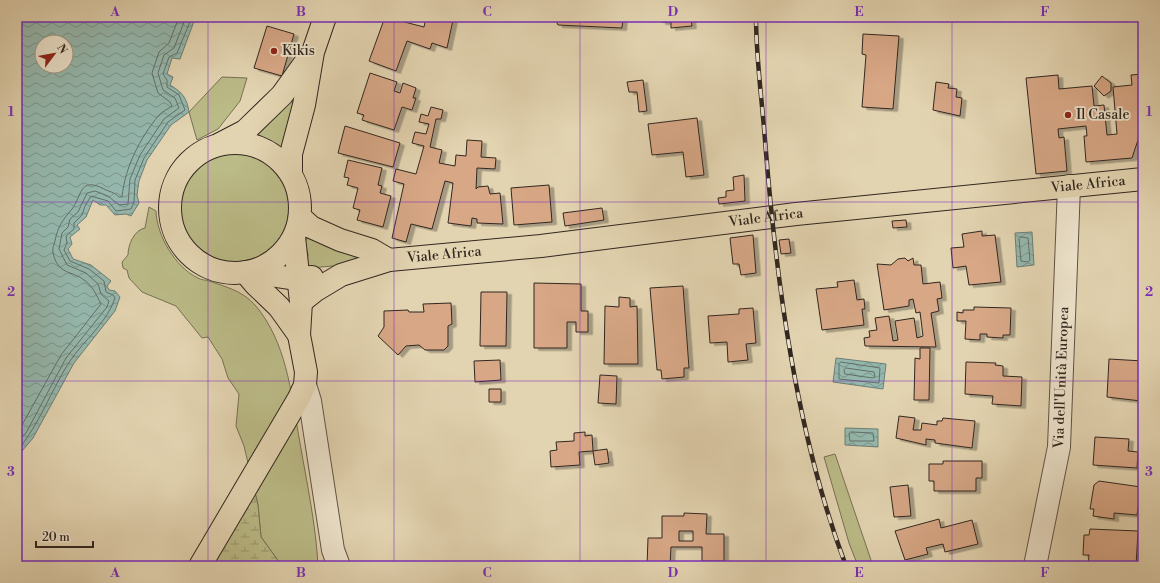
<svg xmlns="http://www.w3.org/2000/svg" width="1160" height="583" viewBox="0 0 1160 583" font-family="'Libre Bodoni',serif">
	<defs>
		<pattern id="wetland-marsh" width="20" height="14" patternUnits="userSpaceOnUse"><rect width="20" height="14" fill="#bbbb87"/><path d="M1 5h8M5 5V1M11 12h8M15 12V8" fill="none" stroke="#99986e"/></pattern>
		<pattern id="water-waves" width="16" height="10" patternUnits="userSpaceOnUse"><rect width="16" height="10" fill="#95b8ae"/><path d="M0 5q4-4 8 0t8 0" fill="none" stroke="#7a968d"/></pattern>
		<filter id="shadow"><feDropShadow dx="4.5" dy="2.5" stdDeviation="0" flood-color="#0004"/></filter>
	</defs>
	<rect width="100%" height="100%" fill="#e3d4b1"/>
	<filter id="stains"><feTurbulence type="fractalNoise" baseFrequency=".005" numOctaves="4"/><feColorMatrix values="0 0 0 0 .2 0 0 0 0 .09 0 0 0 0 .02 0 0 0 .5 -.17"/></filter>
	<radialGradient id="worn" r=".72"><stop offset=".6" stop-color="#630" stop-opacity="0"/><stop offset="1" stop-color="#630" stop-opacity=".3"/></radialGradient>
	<path fill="#bbbb87" stroke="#767154" d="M222 77 247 78 240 101 233 110 218 129 197 140 189 112Z
		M292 101 294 104 284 145 281 147C272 145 267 138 258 136L257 134Z
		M179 208a55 55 0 1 1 110 0a55 55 0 1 1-110 0Z
		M149 207 156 211C157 236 175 267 198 278 201 280 206 280 209 281 232 289 247 292 262 314 288 351 292 399 300 443 307 484 316 525 318 566H282L261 537 258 505 244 446 236 426 239 394 228 378 222 359 208 337 202 338 176 306 142 292 129 278 127 270 123 268 122 262 128 255C128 245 134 230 145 228Z
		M307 238C313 238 320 243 325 246 336 250 350 251 360 258L355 264 310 268 307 267 308 254 305 243Z
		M835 454 873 566H858L849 543 824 457Z"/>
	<path fill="url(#wetland-marsh)" stroke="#767154" d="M252 480 258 505 261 537 282 566H207Z"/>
	<path fill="url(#water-waves)" stroke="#6d7e75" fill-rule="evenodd" d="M17 17H197L193 24 180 59 172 58 167 74 173 77 170 85C182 92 187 98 189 112L171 125 147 160 139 181 137 195 139 203 131 216 126 214 115 215 106 205H100L93 200 86 217 77 225 80 229 70 237 72 244 68 249 73 259 91 265 111 281 107 286 109 290 115 291 120 297 115 311 74 363 33 438 17 457ZM42 42H66V66H42Z
		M1032 232 1034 265 1017 267 1015 233Z
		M836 358 886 364 883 389 833 382Z
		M845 428 878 429V447L845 445Z"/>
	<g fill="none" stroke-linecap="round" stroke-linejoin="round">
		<path stroke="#637067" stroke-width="1" d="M1021 237 1028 238 1030 260 1028 262 1021 261 1019 239Z
			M841 362 880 368 879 383 839 379V364Z
			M846 368 874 372 875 377 873 378 845 374 844 370Z
			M851 432 873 433 874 441H850L849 434Z
			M17 434 61 355 101 304C97 296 92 285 84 280 71 270 58 275 53 253 52 248 54 245 55 241 58 226 62 221 72 209 82 196 79 176 104 189 110 192 114 192 119 197H122C125 167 140 138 159 115 163 111 168 109 172 106L170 102 158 93 152 73 159 52 169 43 179 17
			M17 443 26 433 66 358 107 307 109 301 101 294 98 284 86 273 67 265 59 249 62 233 68 227 70 219 78 212 87 193 95 191 108 196 119 205 128 204 130 179 140 155 164 119 179 108 175 98 163 90 158 73 164 55 174 48 186 17
			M17 451C40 424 51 390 70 361 84 340 107 323 115 298L113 295 106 292 104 281 89 269 70 261 64 250 67 243 66 236 74 229V223L82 215 85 206 91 196 108 201 116 211 131 209 134 202 135 180 144 158 168 122 185 110 179 95 167 87V80L163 74 169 57 177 53 192 17"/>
	</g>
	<path fill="#d7a786" stroke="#312720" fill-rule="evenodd" filter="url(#shadow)" d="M385 17 424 27 426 17 453 20 447 48 432 43 430 49 407 41 396 71 369 61Z
		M554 17H623L622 28 558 25Z
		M661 17H697V18H691L692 26 671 28V22H661Z
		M267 26 294 34 282 76 254 68Z
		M863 34 899 36 893 109 862 107 866 55 862 54Z
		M370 73 397 82 394 91 400 93 403 83 416 88 413 98H416L412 110 402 107 394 130 362 120 364 115 357 113Z
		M1143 74V125L1132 158 1086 162 1084 136H1087L1086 126 1058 129 1059 138 1064 137 1067 171 1036 174 1026 78 1058 75 1059 89 1092 86 1094 106 1104 105 1107 135 1117 134 1113 87 1132 85 1131 75Z
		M1102 76 1111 83V91L1104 96 1094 86Z
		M643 80 647 111 639 112 637 92H629L627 82Z
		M936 82 949 84 948 88 957 89 956 97 962 98 960 116 933 110Z
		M431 107 443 110 441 119H436L430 147 442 150 439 163 455 166 456 155 466 156 467 140 482 141 481 157 496 158 495 169 477 168 476 189 478 187 488 186 490 194 500 193 503 224 477 223V219L472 218 471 226 448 223 453 183 445 181 432 229 411 224 406 242 392 238 404 184 393 181 396 169 416 174 424 146 412 143 415 132 426 134 429 124 419 122 421 114 428 116Z
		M697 118 704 175 686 177 683 152 652 155 648 124Z
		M345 126 400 143 393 167 338 153Z
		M348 160 382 168 378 185 382 186 380 193 391 196 383 227 357 220 360 210 353 208 358 188 347 185 349 178 344 177Z
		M744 175 745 201 719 204 718 198 726 197V191L734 190 733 177Z
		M549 185 552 222 514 225 511 188Z
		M602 208 604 220 565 226 563 213Z
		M906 220 907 227 893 228 892 221Z
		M982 231V236L995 235 1001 282 969 285 966 266 953 268 951 248 964 247 962 234Z
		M753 235 756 273 741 275 739 264H733L730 238Z
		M789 239 791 253 781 254 779 240Z
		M905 258 908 261 913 258 914 265H921L923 284 940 282 942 298 937 299 939 311 931 313 936 347 865 346 864 338 870 337 869 331 877 330 875 318 889 316 893 341 898 340 895 321 914 318 917 338 923 336 920 312 916 313 913 299 909 300V306L884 310 877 264 891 265 898 259Z
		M854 280 857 300 864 299 865 309H862L864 325 822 330 816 289 838 287 837 282Z
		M534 283 581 284V311H588V332H576V322H567V348H534Z
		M683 286 689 368H684V377L662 379 661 370H657L650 288Z
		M481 292H507L506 346H480Z
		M619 297 630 298V307L637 306 638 364H604L605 306 619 307Z
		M451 303 452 324 448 326V346L444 350H425L419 345 406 346 398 355 378 336 384 327V311L408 310 409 312H424L423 304Z
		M974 307 1011 308 1010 335H1003V338L987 337V334H980V340L965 339 966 321H957V312L963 313V310H974Z
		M753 308 756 343 746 344 748 360 728 362 727 342 710 343 708 316 739 314V309Z
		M920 348H930L929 400H914L915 358 920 359Z
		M1109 359 1143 361 1141 401 1107 397Z
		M500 360 501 380 475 382 474 361Z
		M966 362 996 363 995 365 1003 366V376L1022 377 1021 406 992 404 993 396 965 394Z
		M600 375 617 376 616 404 598 403Z
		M489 389H501V402H489Z
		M899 416 915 418 913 430H921L922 423 937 425V421H942L943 418 975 421 972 448 935 443V440L926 439V445L896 438Z
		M585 432V436L592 435 593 451 579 452 580 465 551 467 550 451 557 450 556 442 574 441V433Z
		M1095 437 1129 439 1128 451 1138 452 1137 468 1093 465Z
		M607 449 609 463 595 465 593 451Z
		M943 461H982V478H976V491H934V481H929V464H943Z
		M1099 481 1141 487 1137 515 1114 513V519L1093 516 1094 509H1090L1094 485Z
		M908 485 911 516 894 517 890 487Z
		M684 513 707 514 706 534H724V561H702V547H671L670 566H647L648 538H662V516H684ZM679 531H693V541H679Z
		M939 519 941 528 972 520 978 544 945 552 943 544 926 548 928 554 905 560 895 531Z
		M1090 529 1138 531 1136 566H1088L1089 555H1083L1084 535H1089Z"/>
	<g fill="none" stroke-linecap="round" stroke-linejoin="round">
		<g stroke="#5e5244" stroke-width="24">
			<g id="minor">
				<path d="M305 385 310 401 333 550 339 566"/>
				<path id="s1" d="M1035 566 1059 447 1069 186"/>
			</g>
		</g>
		<g stroke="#312720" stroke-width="24">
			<g id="major">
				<circle cx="235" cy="208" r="65"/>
				<path d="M220 144 245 131 282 95 310 56"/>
				<path d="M291 174V154L304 105 313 52 325 17"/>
				<path d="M300 217 311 227 340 240 372 250 389 260"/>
				<path d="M245 272 255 284 279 307 299 335"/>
				<path d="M250 272 289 278 312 277"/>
				<path id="s2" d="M301 302 316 290 341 275 389 260 541 246 796 214 1143 179"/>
				<path d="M200 566 299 398 305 385 306 372 299 335 301 302 294 237"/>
			</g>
		</g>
		<use href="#minor" stroke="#ede3cc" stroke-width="22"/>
		<use href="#major" stroke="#e3d4b1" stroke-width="22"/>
		<g stroke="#312720" stroke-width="4.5">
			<path id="rail" d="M756 17C756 58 762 100 765 140 776 280 796 434 846 566"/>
		</g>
		<use href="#rail" stroke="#ede3cc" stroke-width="3" stroke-dasharray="9" stroke-linecap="butt"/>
	</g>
	<path fill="none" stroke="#7b2cbf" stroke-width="1" stroke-opacity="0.55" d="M208 17V566M394 17V566M580 17V566M766 17V566M952 17V566M17 202H1143M17 381H1143"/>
	<g fill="#8f2418" stroke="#ede3cc" stroke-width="1.5">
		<circle cx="274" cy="51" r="4"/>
		<circle cx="1068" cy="115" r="4"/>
	</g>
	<g text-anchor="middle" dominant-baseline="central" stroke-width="3.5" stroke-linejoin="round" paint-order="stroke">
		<g font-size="14" fill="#312720" stroke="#ede3cc" text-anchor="start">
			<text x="282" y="51">Kikis</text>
			<text x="1076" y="115">Il Casale</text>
		</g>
		<g font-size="14" fill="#312720" stroke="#ede3cc">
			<text stroke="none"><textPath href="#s2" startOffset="802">Viale Africa</textPath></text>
			<text stroke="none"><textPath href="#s2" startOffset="478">Viale Africa</textPath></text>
			<text stroke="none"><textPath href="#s2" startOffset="154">Viale Africa</textPath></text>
			<text stroke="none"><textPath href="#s1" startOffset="191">Via dell'Unità Europea</textPath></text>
		</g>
	</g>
	<rect width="1160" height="583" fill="none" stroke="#e3d4b1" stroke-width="44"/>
	<g transform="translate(54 54) rotate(58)"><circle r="19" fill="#ede3cc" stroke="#a29887"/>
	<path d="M0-3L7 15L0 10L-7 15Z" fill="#8f2418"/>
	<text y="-6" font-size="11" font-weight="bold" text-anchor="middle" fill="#312720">N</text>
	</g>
	<path d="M36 541v6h57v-6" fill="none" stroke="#312720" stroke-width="2"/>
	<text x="42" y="541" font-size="12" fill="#312720" stroke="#ede3cc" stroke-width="3" paint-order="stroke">20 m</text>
	<rect x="22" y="22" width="1116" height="539" fill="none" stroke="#7b2cbf" stroke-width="1.5"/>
	<g font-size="13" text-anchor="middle" font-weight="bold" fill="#7b2cbf">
		<text x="115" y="16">A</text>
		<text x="301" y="16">B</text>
		<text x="487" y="16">C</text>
		<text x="673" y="16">D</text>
		<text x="859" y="16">E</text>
		<text x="1045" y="16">F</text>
		<text x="11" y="116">1</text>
		<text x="1149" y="116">1</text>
		<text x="11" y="296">2</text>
		<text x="1149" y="296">2</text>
		<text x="11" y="476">3</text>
		<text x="1149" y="476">3</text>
		<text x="115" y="577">A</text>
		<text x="301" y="577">B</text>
		<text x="487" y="577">C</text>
		<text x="673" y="577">D</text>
		<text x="859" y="577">E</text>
		<text x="1045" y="577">F</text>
	</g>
	<rect width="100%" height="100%" filter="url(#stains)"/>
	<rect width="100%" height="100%" fill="url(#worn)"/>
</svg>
